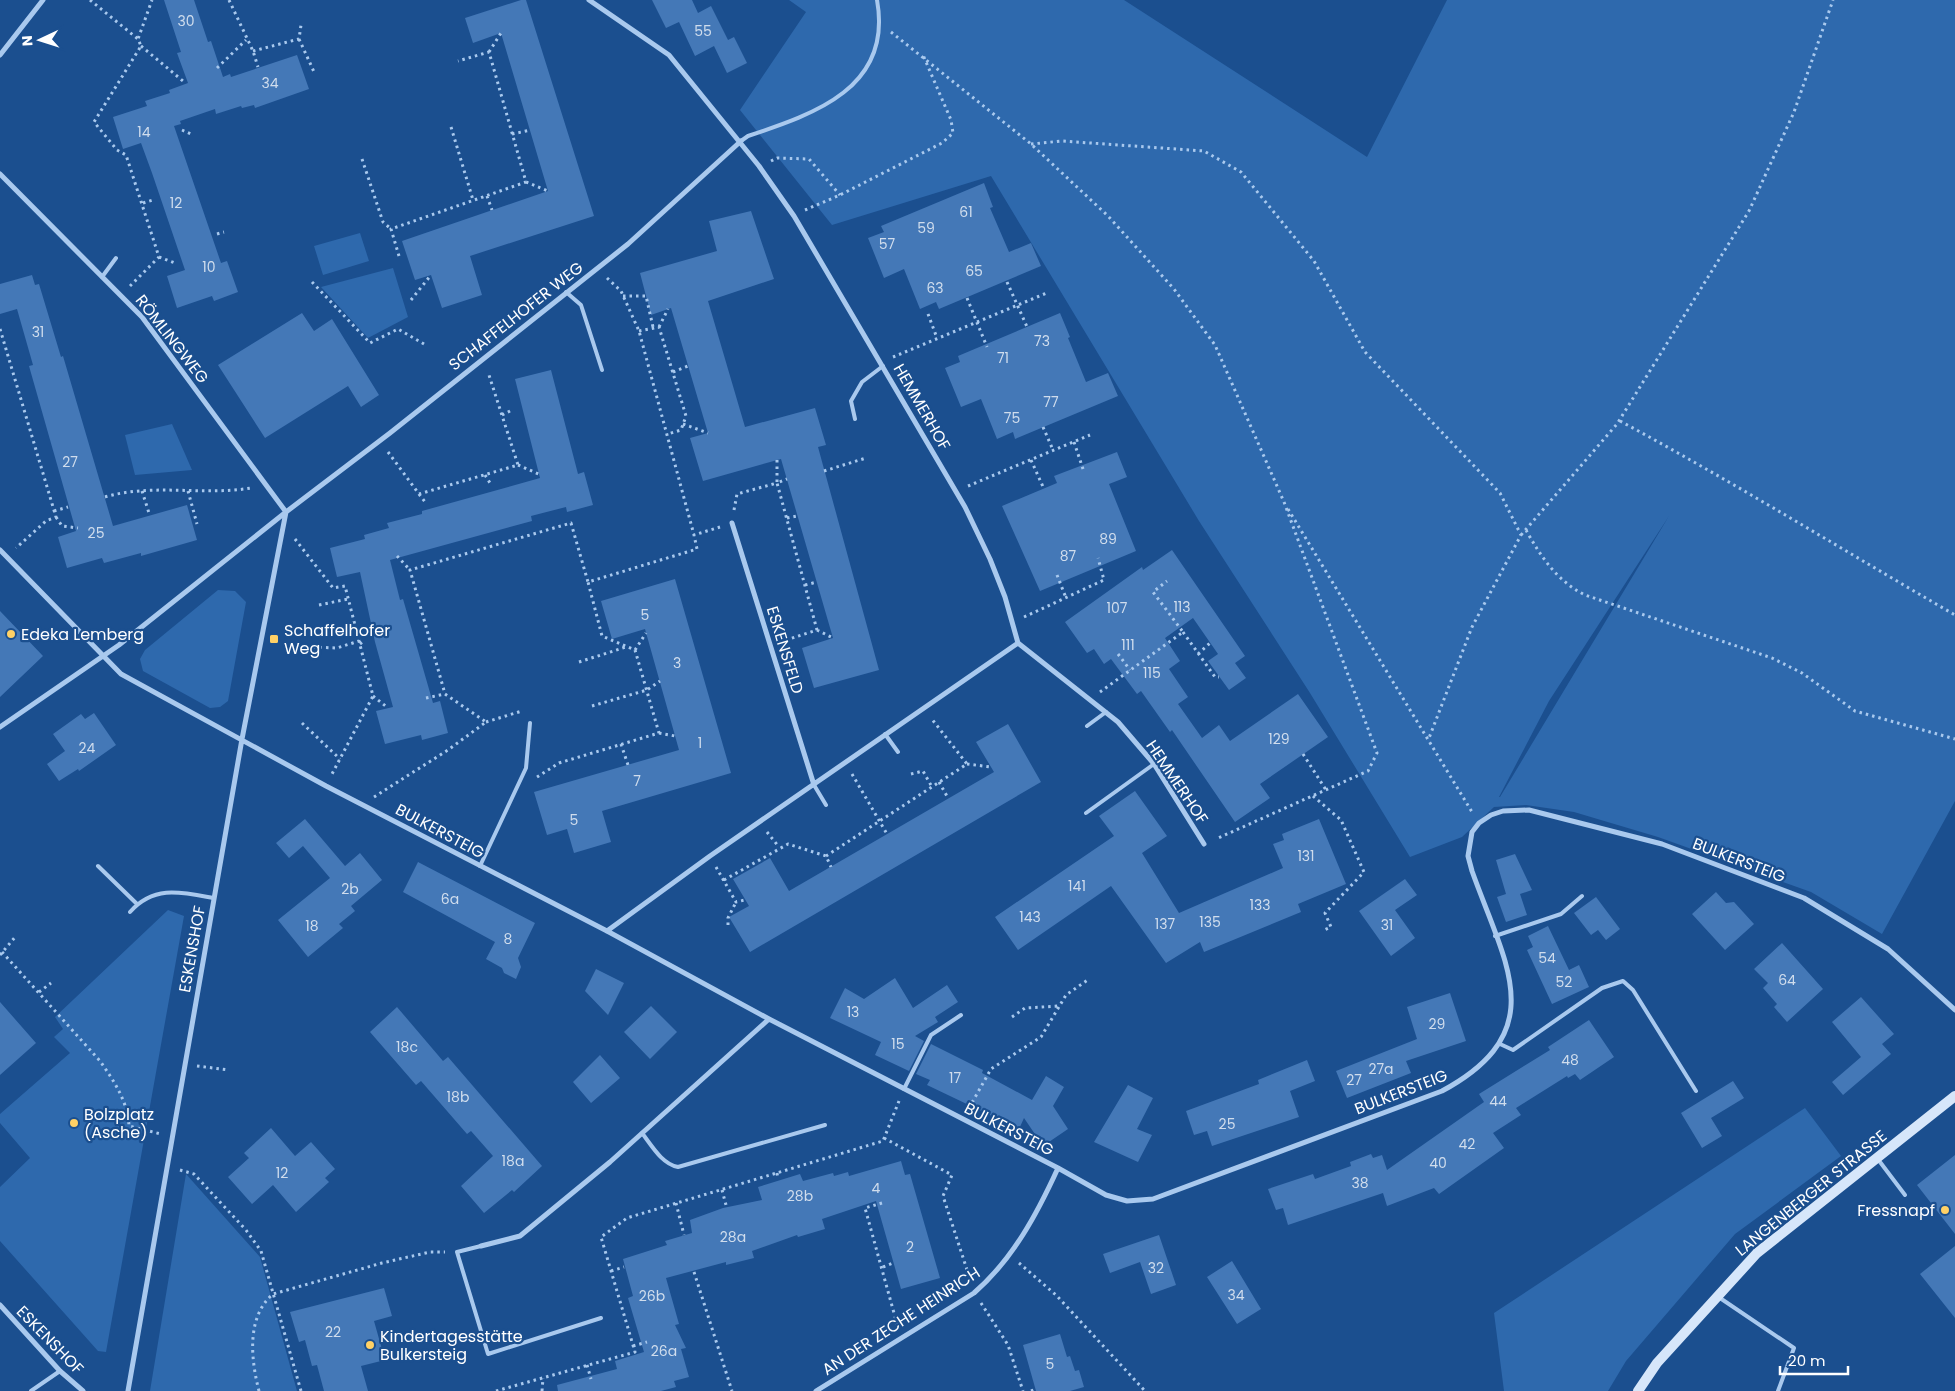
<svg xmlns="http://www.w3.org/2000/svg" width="1955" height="1391" viewBox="0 0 1955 1391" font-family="Poppins,sans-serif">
	<rect width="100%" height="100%" fill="#1b4f8f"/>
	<path fill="#2e69ad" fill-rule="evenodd" d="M789 0H1124L1367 157 1447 0H1955V801L1882 934 1811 892 1658 837 1574 812 1526 805 1494 807 1462 837 1410 857 1310 693 1199 521 991 176 832 225 740 110 806 12ZM1669 516 1500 797H1499L1549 701Z
		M360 233 369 261 323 275 314 246Z
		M393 268 408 317 368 338 321 287Z
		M172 424 192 470 135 475 125 435Z
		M218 590 235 591 246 602 228 701 220 707 210 708 143 671 140 659 145 650Z
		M168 910 184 916 106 1352 98 1351 0 1241V1187L30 1158 0 1123V1114L70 1053 54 1037 63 1029 55 1017Z
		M1805 1108 1841 1156 1735 1234 1626 1361 1608 1391H1504L1494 1313Z
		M186 1174 260 1257 297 1391H150Z"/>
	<path fill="#4478b7" d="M164 0H194L208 42 211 41 223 77 230 74 231 77 297 55 309 89 255 108 254 105 242 108 241 106 216 114 215 109 180 121 181 124 174 126 221 263 227 261 238 292 214 301 212 296 177 308 167 276 185 270 152 173 141 143 123 149 113 117 147 106 145 101 170 93 169 90 188 83 177 53 181 52Z
		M521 0H526L594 216 470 256 482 295 442 308 431 275 415 280 402 241 548 191 501 33 473 43 465 18Z
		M652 0H692L698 13 711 6 728 40 734 37 747 63 727 73 714 46 695 56 679 22 666 28Z
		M984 183 993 207 990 208 1009 252 1031 243 1041 266 939 309 936 302 920 309 904 269 884 278 868 238 884 232 881 226Z
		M751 211 774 279 708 301 745 427 815 408 826 445 818 447 879 670 814 688 802 648 833 638 781 459 703 481 690 438 708 433 671 308 651 315 640 273 717 251 709 221Z
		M32 275 35 285 39 284 61 357 63 356 113 526 187 505 197 540 141 556V553L104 563 102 558 67 568 58 537 76 531 29 366 33 365 17 309 0 314V284Z
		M302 313 314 331 332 319 379 395 361 407 348 386 265 438 218 365Z
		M1060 313 1070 337 1068 338 1086 382 1108 373 1118 396 1015 439 1013 432 997 439 981 399 961 407 945 368 960 362 958 356Z
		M551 370 578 474 584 472 593 505 567 512 566 507 531 516 532 521 390 560 400 600 403 599 433 703 440 701 448 733 422 740 421 735 385 744 376 711 393 707 375 642 360 572 337 577 330 548 365 539 364 535 389 528 387 523 422 514V511L540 478 515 379Z
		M1117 452 1127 477 1109 484 1136 551 1040 591 1002 506 1057 483 1054 476Z
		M1172 550 1245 656 1235 663 1246 678 1229 690 1208 661 1218 654 1193 618 1165 638 1180 661 1169 669 1188 697 1178 704 1202 738 1219 725 1230 741 1298 694 1328 737 1260 784 1270 798 1235 822 1172 730 1170 732 1141 691 1137 694 1111 659 1104 664 1094 649 1087 653 1065 622 1142 567 1143 570Z
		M675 579 731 773 602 811 611 842 574 853 567 829 547 835 534 792 679 750 645 629 612 639 601 601Z
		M0 611 43 656 0 697Z
		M94 713 116 745 79 771 78 769 59 781 47 764 65 751 53 734 81 714 85 719Z
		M1008 724 1041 782 750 952 729 917 749 906 733 879 770 858 789 891 994 772 976 742Z
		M1135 791 1167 836 1142 853 1179 913 1283 868 1273 844 1284 840 1282 834 1319 819 1346 884 1298 904 1301 912 1204 952 1200 942 1166 963 1111 886 1018 950 995 917 1114 836 1099 816Z
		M305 819 345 866 360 853 382 880 351 906 355 911 339 924 343 928 308 957 278 920 330 878 303 846 289 858 276 843Z
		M1515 854 1532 890 1520 894 1527 915 1506 922 1497 897 1506 894 1496 860Z
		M418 862 535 923 518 958 521 967 516 979 504 973 502 968 486 959 495 942 403 892Z
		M1405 879 1417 895 1395 910 1415 938 1391 956 1359 911Z
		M1716 892 1726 903 1734 902 1754 924 1725 950 1692 914Z
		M1596 897 1620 929 1606 940 1598 930 1591 935 1574 913Z
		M1548 926 1569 970 1579 965 1589 987 1552 1004 1527 950 1533 947 1528 936Z
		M1782 943 1823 989 1787 1022 1774 1007 1777 1004 1763 988 1768 983 1754 969Z
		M596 969 624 983 608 1015 585 991Z
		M895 978 913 1008 947 985 958 1002 935 1017 938 1022 915 1036 924 1041 909 1071 875 1055 881 1042 830 1018 845 988 864 999Z
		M1450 993 1466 1041 1406 1061 1411 1073 1347 1098 1336 1071 1417 1039 1407 1007Z
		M1861 997 1894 1034 1882 1044 1891 1054 1843 1095 1832 1082 1861 1057 1832 1022Z
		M0 1002 36 1043 0 1075Z
		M651 1006 677 1032 650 1059 624 1032Z
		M397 1007 443 1061 448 1057 542 1166 514 1192 512 1190 484 1213 461 1186 493 1156 471 1131 467 1134 421 1081 416 1085 370 1032Z
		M1589 1020 1614 1057 1580 1080 1575 1074 1568 1078 1567 1076 1516 1108 1521 1115 1493 1133 1504 1148 1439 1194 1434 1188 1387 1206 1383 1193 1288 1225 1283 1208 1276 1210 1268 1189 1313 1174 1315 1179 1351 1166 1350 1162 1371 1154 1373 1158 1382 1155 1387 1170 1484 1102 1479 1094 1550 1050 1548 1047Z
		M931 1044 983 1070 982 1073 1032 1100 1046 1076 1064 1087 1053 1106 1068 1129 1043 1146 1024 1118 1019 1129 927 1085 930 1080 916 1074Z
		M600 1055 620 1078 591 1103 573 1082Z
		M1307 1060 1315 1081 1290 1091 1299 1117 1212 1146 1207 1131 1194 1135 1186 1111 1259 1084 1258 1080Z
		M1733 1081 1744 1098 1711 1118 1722 1136 1702 1148 1681 1113Z
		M1128 1085 1153 1098 1137 1129 1152 1135 1138 1162 1094 1142Z
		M271 1128 295 1156 311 1142 335 1169 325 1178 329 1182 296 1212 273 1185 252 1204 228 1177 249 1158 244 1153Z
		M1955 1155V1234L1917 1185Z
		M901 1161 905 1175 910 1174 940 1278 901 1289 876 1201 822 1219 825 1229 798 1237 797 1235 752 1251 754 1258 726 1265V1262L666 1278 679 1324 675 1325 686 1348 681 1349 689 1377 674 1381 676 1387 661 1391H558L557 1385 617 1369 615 1361 644 1352 628 1298 633 1296 623 1259 667 1245 665 1241 692 1233 690 1220 723 1208 762 1200 758 1187 800 1174 803 1181 833 1173 834 1176 848 1172 849 1176Z
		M1159 1235 1176 1285 1151 1294 1140 1262 1110 1273 1103 1254Z
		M1955 1246V1318L1920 1274Z
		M1232 1261 1261 1309 1237 1324 1207 1277Z
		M384 1288 392 1316 374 1321 385 1360 361 1366 368 1391H324L317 1365 312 1366 305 1340 299 1342 290 1312Z
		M1060 1334 1067 1357 1070 1356 1075 1371 1079 1370 1084 1387 1070 1391H1036L1023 1345Z"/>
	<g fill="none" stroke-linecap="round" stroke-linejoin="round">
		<path stroke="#a9c9ee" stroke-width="3" stroke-dasharray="2.5 4" stroke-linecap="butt" d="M90 0 138 39
			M229 0 253 51 258 67
			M891 32 1031 144 1108 216 1174 289 1215 345 1284 502 1377 753 1368 771 1216 839
			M299 39 315 74
			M141 46 183 81
			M253 51 299 39 301 25
			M489 52 501 33
			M217 68 246 40
			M451 127 473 200
			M182 130 191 134
			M512 134 531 130
			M1031 144 1062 141 1204 151 1241 172 1314 261 1365 352 1500 493 1521 535 1472 627 1429 738
			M362 159 383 222 391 229
			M771 161 777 158 809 159 840 195
			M526 182 548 191
			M487 196 492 210
			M143 203 153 200
			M805 210 840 195 942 143 953 133 951 120 923 55
			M217 234 224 232
			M399 256 391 229 526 182 489 52 458 61
			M159 257 175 263
			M607 278 621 291 639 331 694 535
			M312 282 370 343 398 329 424 344
			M1007 282 1028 329
			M130 286 159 257 126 155 117 150 94 122 141 46 138 39 152 0
			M623 296H646L653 327
			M967 298 987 347
			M411 300 431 275
			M928 314 937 338
			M659 327 668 309
			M0 329 56 517 46 521 16 548
			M639 331 659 327 686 416 681 430 668 434
			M893 357 1049 292
			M673 372 688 366
			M502 415 512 410
			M1620 421C1733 482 1843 550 1955 615
			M683 424 708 433
			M1043 427 1053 450
			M1074 442 1084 472
			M388 452 419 494 518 465 488 372
			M777 460V483L787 479
			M1031 460 1044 489
			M518 465 541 475
			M824 471 866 458
			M485 475 490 483
			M968 486 1090 435
			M142 491 149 513
			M188 491 197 524
			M419 494 425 502
			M105 497C152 483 203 496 251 488
			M1288 509 1472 812
			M734 510 737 494 777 483 817 630 783 641
			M54 511 68 507
			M56 517 62 526 78 528
			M787 518 797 516
			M1526 530C1541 557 1557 581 1585 595L1772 658 1802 673 1855 711 1955 739
			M1521 535 1617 424 1749 211 1794 112 1833 0
			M295 539 333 588 345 586 373 696 332 774
			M397 556 410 570
			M1057 575 1066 598
			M805 585 817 582
			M319 605 348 599
			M1024 617 1104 580 1098 558
			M817 630 833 638
			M1183 632 1215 677H1219
			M360 644 365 640
			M313 647 337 648 359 641
			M635 650 646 633
			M1118 654 1130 670
			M1198 654 1210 643
			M579 662 626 647
			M1100 692 1183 632 1153 592 1167 581
			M373 696 388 708
			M426 698 445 694
			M592 706 647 690 660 681
			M486 722 522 711
			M302 723 340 759
			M659 733 675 736
			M621 744 628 765
			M1303 754 1326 790
			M967 764 991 767
			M852 774 887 834
			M911 774 923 771 932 787
			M537 777 559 763 659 733 635 650 602 636 588 582
			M939 782 948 798
			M1313 796 1341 820 1364 872 1325 913 1331 927 1322 931
			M374 797 448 750 486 722 445 694 410 570 571 523 588 582 697 549 694 535 720 527
			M767 832 779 847
			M826 856 967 764 931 718
			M716 867 736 902 745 900
			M724 880 788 844 826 856 831 867
			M728 925V918L736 902
			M2 952 100 1061C114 1081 128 1102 129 1126L161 1134
			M0 955 16 936
			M39 992 51 983
			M1012 1017 1025 1008 1059 1006
			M197 1066 229 1070
			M969 1108 991 1069 1041 1037 1066 995 1089 979
			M884 1138 952 1175 943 1196 970 1279
			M180 1170 194 1174 246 1230 261 1251 301 1391
			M777 1173 778 1179
			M722 1190 726 1205
			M676 1203 684 1235
			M882 1203 865 1208 897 1324
			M1019 1263 1056 1295 1145 1391
			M883 1267 893 1263
			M611 1271 624 1267
			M694 1272 732 1391
			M981 1303 1008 1345 1023 1391
			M633 1346 647 1342
			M587 1365 591 1379
			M259 1391C251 1360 246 1317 273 1294L382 1263 430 1252H445
			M496 1391 635 1352 601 1237 627 1218 883 1141 899 1101
			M542 1391 543 1378
			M1031 1391 1036 1389"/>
		<path stroke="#a9c9ee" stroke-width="4" d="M741 141 748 136C814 114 893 88 877 0
			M102 277 116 258
			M566 292 581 305 602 370
			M855 419 851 401 862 382 883 366
			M1087 726 1106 712
			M885 734 898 752
			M814 785 826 805
			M1086 813 1154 764
			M98 866 137 904
			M480 866 526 768 530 723
			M130 912C154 885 181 892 213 898
			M1495 936 1561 914 1582 896
			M1500 1044 1513 1050 1602 988 1623 981 1633 990 1696 1091
			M904 1089 931 1035 961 1015
			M642 1133C652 1146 662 1164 678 1167L825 1125
			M1877 1158 1905 1195
			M481 1246 457 1252 488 1354 601 1318
			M1717 1296 1794 1348 1778 1391
			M31 1391 60 1371"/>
		<path stroke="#a9c9ee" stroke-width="5" d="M589 0 669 55 759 166 794 216 965 507 990 559 1005 597 1018 643 1118 722 1154 764 1204 844
			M0 55 43 0
			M0 174 142 317 286 512
			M732 523 814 785
			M0 550 121 674 326 786 607 931 769 1019 1058 1168 1106 1195 1127 1201 1153 1199 1442 1091C1553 1031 1505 964 1472 871L1468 856 1472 832 1479 823 1491 815 1503 811 1529 810 1662 844 1804 898 1888 949 1955 1010
			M0 727 119 645 286 512 390 433 628 244 741 141
			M607 931 710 856 1018 643
			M481 1246 520 1236 610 1162 769 1019
			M0 1305 60 1371 83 1391
			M128 1391 242 739 286 512
			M816 1391 974 1293C1013 1259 1037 1214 1058 1168"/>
		<path stroke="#d6e6fa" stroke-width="10" d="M1638 1391 1657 1363 1757 1253 1955 1096"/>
	</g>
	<g fill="#ffd166" stroke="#1b4f8f" stroke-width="2">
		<circle cx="11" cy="634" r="5"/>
		<rect x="269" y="634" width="10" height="10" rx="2.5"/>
		<circle cx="74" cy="1123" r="5"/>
		<circle cx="1945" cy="1210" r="5"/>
		<circle cx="370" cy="1345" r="5"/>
	</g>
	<g text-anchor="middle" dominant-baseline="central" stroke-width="4.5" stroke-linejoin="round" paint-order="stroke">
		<g font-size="14" fill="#d0dded">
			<text x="186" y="21">30</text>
			<text x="703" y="31">55</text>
			<text x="270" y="83">34</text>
			<text x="144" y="132">14</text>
			<text x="176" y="203">12</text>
			<text x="966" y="212">61</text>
			<text x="926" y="228">59</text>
			<text x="887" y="244">57</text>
			<text x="209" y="267">10</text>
			<text x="974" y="271">65</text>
			<text x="935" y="288">63</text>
			<text x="38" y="332">31</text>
			<text x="1042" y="341">73</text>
			<text x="1003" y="358">71</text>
			<text x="1051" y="402">77</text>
			<text x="1012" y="418">75</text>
			<text x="70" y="462">27</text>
			<text x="96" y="533">25</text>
			<text x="1108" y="539">89</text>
			<text x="1068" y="556">87</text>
			<text x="1182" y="607">113</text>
			<text x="1117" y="608">107</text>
			<text x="645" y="615">5</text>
			<text x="1128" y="645">111</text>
			<text x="677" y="663">3</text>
			<text x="1152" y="673">115</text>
			<text x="1279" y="739">129</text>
			<text x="700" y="743">1</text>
			<text x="87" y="748">24</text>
			<text x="637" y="781">7</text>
			<text x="574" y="820">5</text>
			<text x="1306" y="856">131</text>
			<text x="1077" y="886">141</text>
			<text x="350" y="889">2b</text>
			<text x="450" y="899">6a</text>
			<text x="1260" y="905">133</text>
			<text x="1030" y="917">143</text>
			<text x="1210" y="922">135</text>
			<text x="1165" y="924">137</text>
			<text x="1387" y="925">31</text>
			<text x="312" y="926">18</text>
			<text x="508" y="939">8</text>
			<text x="1547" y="958">54</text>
			<text x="1787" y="980">64</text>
			<text x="1564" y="982">52</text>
			<text x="853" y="1012">13</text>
			<text x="1437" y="1024">29</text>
			<text x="898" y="1044">15</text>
			<text x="407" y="1047">18c</text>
			<text x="1570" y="1060">48</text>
			<text x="1381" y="1069">27a</text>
			<text x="955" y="1078">17</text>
			<text x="1354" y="1080">27</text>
			<text x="458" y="1097">18b</text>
			<text x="1498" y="1101">44</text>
			<text x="1227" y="1124">25</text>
			<text x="1467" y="1144">42</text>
			<text x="513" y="1161">18a</text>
			<text x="1438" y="1163">40</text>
			<text x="282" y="1173">12</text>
			<text x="1360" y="1183">38</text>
			<text x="876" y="1188">4</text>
			<text x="800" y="1196">28b</text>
			<text x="733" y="1237">28a</text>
			<text x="910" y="1247">2</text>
			<text x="1156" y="1268">32</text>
			<text x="1236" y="1295">34</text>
			<text x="652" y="1296">26b</text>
			<text x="333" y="1332">22</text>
			<text x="664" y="1351">26a</text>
			<text x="1050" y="1364">5</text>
		</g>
		<g font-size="16" fill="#fff" stroke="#1b4f8f">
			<text transform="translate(516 316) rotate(-38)">SCHAFFELHOFER WEG</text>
			<text transform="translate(172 339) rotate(52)">RÖMLINGWEG</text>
			<text transform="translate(922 407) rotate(60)">HEMMERHOF</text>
			<text transform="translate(785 650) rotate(73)">ESKENSFELD</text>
			<text transform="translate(1177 782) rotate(56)">HEMMERHOF</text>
			<text transform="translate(440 831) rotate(28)">BULKERSTEIG</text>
			<text transform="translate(1739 860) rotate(21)">BULKERSTEIG</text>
			<text transform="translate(192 949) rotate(-80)">ESKENSHOF</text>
			<text transform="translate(1401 1092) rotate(-21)">BULKERSTEIG</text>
			<text transform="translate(1009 1129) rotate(27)">BULKERSTEIG</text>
			<text transform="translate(1811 1193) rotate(-39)">LANGENBERGER STRASSE</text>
			<text transform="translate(901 1321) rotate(-33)">AN DER ZECHE HEINRICH</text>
			<text transform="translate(50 1340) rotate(46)">ESKENSHOF</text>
		</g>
		<g font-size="16" fill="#fff" stroke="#1b4f8f" text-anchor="start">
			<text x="284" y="630">Schaffelhofer<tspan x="284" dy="18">Weg</tspan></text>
			<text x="21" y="634">Edeka Lemberg</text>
			<text x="84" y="1114">Bolzplatz<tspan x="84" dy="18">(Asche)</tspan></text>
			<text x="1935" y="1210" text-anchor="end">Fressnapf</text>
			<text x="380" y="1336">Kindertagesstätte<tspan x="380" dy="18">Bulkersteig</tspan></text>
		</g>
	</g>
	<g transform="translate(40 40) rotate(266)" stroke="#1b4f8f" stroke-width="4" paint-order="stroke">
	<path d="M0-4L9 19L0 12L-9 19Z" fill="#ffffff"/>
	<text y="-8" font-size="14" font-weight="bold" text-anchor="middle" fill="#ffffff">N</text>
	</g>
	<path d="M1780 1366v8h68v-8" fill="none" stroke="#ffffff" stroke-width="2.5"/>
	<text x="1788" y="1366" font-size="15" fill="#ffffff" stroke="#1b4f8f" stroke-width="4" paint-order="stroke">20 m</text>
</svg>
